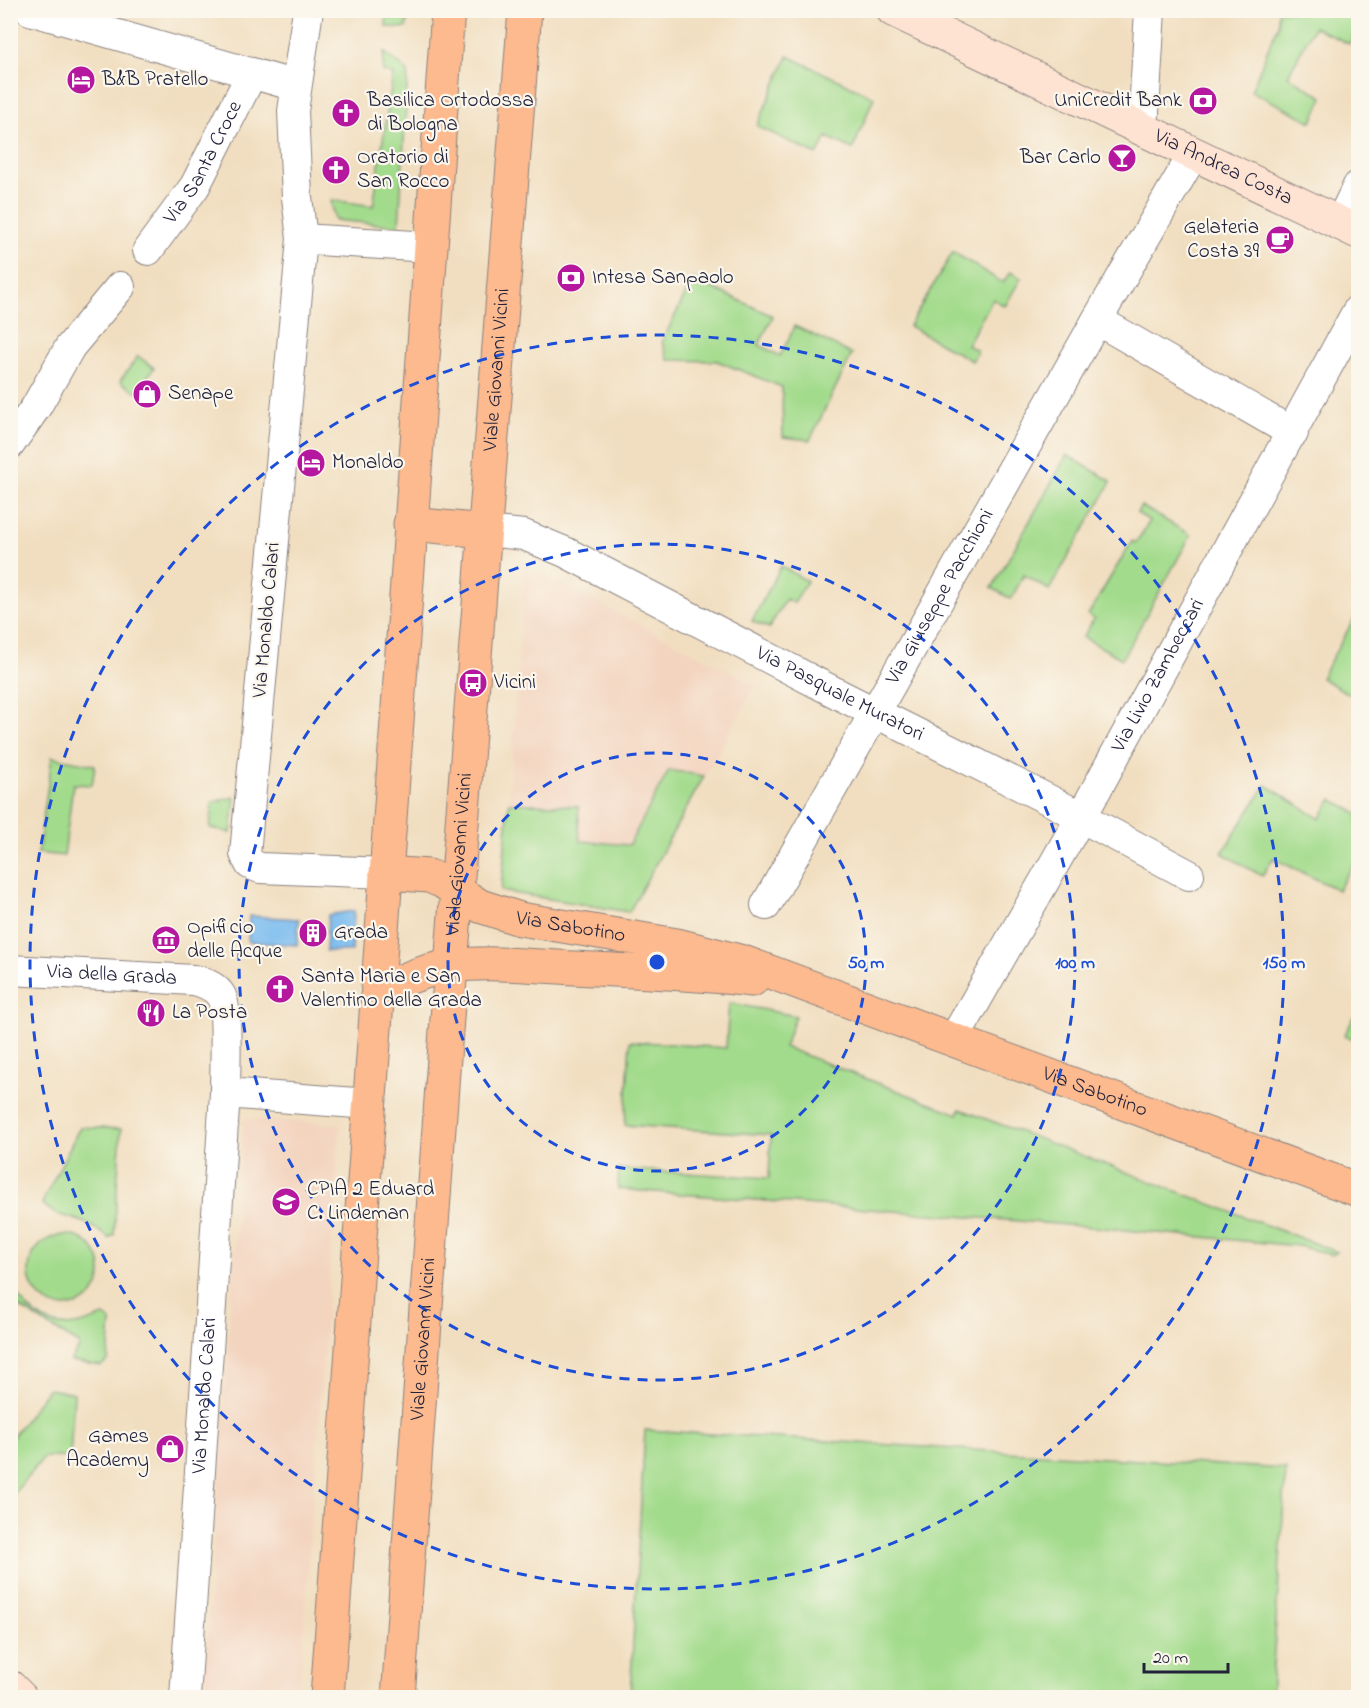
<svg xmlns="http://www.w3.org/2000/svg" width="1369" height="1708" viewBox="0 0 1369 1708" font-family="'Indie Flower',sans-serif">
	<rect width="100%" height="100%" fill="#fbf7ec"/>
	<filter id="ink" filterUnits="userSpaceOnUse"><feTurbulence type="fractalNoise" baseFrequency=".0167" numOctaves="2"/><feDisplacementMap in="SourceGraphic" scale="12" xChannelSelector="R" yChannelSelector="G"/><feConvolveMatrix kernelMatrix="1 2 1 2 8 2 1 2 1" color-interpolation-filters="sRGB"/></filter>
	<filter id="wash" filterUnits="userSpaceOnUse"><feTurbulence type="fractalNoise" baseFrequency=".008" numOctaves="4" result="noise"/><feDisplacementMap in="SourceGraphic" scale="24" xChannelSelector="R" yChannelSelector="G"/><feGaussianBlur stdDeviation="1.35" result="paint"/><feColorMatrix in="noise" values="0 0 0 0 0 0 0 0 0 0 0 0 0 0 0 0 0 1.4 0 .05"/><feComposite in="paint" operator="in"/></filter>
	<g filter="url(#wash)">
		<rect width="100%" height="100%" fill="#f1dec0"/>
		<path fill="#f3d4bf" d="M525 565 756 685 629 912 501 891 509 803Z
			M244 1118 340 1125 299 1697H203Z"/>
		<path fill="#a3db8c" stroke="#627e64" stroke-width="1.5" d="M387 11V10L414 11 408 14 406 28 386 27Z
			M1278 11H1358V26L1349 44 1314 27 1288 76 1323 97 1312 122 1251 91 1278 25Z
			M384 52 408 71 399 226 335 220 331 200 373 206 393 74 383 72Z
			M788 56 874 97 853 149 827 137 817 155 757 126Z
			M953 252 1003 283 1010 272 1021 278 1005 306 993 299 967 345 978 351 972 361 909 326Z
			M693 279 773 316 759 345 780 356 795 326 852 354 810 440 783 437 782 387 717 361 668 360 662 342Z
			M138 356 154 368 136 392 120 381Z
			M1067 455 1111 481 1109 486 1049 590 1024 575 1011 599 992 588Z
			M1141 506 1191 535 1122 659 1083 637 1094 619 1088 615 1132 541 1136 543 1150 521 1137 513Z
			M781 566 807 581 794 603 786 599 769 628 752 621Z
			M1358 612V699L1321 678Z
			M52 757 95 765 92 785 73 784 64 856 38 853Z
			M669 770 704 776 629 912 501 891 509 803 578 806 580 841 629 845Z
			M1266 785 1320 819 1332 799 1358 814V857L1338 890 1273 858 1262 876 1222 853Z
			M235 797 231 833 210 828 212 802Z
			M729 1003 796 1016 784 1047 958 1114 960 1109 1337 1252 1332 1255 1299 1246 1081 1226 618 1189 619 1169 769 1178 771 1135 625 1125 630 1041 726 1048Z
			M1358 1010V1040L1344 1036Z
			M80 1127 121 1129 114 1235 109 1238C100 1231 91 1225 80 1221 61 1213 58 1219 42 1203Z
			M29 1271a36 36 0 1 1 72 0a36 36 0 1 1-72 0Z
			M10 1280C19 1306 46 1330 76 1325 86 1323 95 1319 104 1316L111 1321 108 1360 101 1366 70 1361 79 1348V1344L11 1302Z
			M48 1389 74 1393 70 1457H44L11 1497V1439Z
			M645 1430 1286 1469 1271 1697H630Z"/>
		<path fill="#79bbef" stroke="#4e6e95" stroke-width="1.5" d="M354 911 352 951H326L328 915Z
			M249 916 299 919 297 945 248 942Z"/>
	</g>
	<g filter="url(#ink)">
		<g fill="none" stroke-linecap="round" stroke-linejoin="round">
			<g stroke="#8a807e" stroke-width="32">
				<g id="street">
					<path d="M30 10 296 86"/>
					<path d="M308 10 293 111 297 197 302 239 245 854 250 864 260 868 386 873"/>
					<path d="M1143 129 1150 10"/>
					<path d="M1340 223 1358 186"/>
					<path d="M302 239 430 247"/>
					<path id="s1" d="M148 250 195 186 252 73"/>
					<path d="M1097 320 1293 433"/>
					<path d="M10 444 36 407 70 347 120 287"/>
					<path id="s2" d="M485 531 524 535 565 552 842 696 1053 802 1189 875"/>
					<path id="s3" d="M766 905 1097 320 1194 153"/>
					<path id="s4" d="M10 970 193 980C203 982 215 986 221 996 228 1007 225 1075 225 1093"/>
					<path id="s5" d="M954 1039 1089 803 1358 310"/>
					<path id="s6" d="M185 1698 225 1093 369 1104"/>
				</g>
			</g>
			<g stroke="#8a807e" stroke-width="35">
				<g id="secondary">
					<path id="s7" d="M893 10 1358 232"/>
					<path d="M10 1687 21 1698"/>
				</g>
			</g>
			<g stroke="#8a807e" stroke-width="35">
				<g id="primary">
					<path d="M410 524 485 531"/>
					<path id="s8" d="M386 873 429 876 443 882 480 906 520 919 677 945 743 962 1358 1190"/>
					<path d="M378 992C401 980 425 970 451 966 491 961 533 966 574 968 633 971 693 973 752 980"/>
					<path d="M327 1698 448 10"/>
					<path id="s9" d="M398 1698 445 1044 525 10"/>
				</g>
			</g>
			<use href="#street" stroke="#fff" stroke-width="30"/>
			<use href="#secondary" stroke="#fee3d2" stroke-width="33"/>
			<use href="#primary" stroke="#fcba8e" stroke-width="33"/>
		</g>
	</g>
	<g fill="none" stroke="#1d4ed8" stroke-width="3" stroke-dasharray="10 8">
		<circle cx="657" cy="962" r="209"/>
		<circle cx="657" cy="962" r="418"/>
		<circle cx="657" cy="962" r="627"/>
	</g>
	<defs>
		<g id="hotel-disc" transform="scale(1.5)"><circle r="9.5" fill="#b5179e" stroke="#fbf7ec"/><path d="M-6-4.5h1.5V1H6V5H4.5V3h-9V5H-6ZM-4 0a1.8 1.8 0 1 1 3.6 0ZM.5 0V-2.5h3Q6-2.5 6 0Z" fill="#fff"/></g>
		<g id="bank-disc" transform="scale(1.5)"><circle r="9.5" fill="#b5179e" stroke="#fbf7ec"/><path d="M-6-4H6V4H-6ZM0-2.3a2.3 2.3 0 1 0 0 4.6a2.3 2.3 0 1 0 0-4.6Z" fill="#fff"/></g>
		<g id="church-disc" transform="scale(1.5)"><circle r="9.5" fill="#b5179e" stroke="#fbf7ec"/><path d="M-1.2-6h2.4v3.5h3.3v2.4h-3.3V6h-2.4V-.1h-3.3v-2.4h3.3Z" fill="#fff"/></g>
		<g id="bar-disc" transform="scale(1.5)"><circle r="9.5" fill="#b5179e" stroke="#fbf7ec"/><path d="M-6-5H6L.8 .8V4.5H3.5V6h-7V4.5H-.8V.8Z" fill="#fff"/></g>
		<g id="cafe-disc" transform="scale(1.5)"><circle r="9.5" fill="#b5179e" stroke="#fbf7ec"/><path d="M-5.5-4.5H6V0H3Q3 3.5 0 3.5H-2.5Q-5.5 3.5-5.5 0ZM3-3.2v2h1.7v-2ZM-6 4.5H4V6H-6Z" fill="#fff"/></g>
		<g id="shop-disc" transform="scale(1.5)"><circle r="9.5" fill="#b5179e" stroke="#fbf7ec"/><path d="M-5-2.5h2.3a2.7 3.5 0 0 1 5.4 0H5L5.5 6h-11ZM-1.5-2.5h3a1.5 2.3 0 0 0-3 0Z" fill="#fff"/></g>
		<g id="bus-disc" transform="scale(1.5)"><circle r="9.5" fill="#b5179e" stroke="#fbf7ec"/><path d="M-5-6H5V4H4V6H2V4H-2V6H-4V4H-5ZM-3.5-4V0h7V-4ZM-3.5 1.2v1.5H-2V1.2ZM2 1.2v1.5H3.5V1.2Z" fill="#fff"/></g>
		<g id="building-disc" transform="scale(1.5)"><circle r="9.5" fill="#b5179e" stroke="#fbf7ec"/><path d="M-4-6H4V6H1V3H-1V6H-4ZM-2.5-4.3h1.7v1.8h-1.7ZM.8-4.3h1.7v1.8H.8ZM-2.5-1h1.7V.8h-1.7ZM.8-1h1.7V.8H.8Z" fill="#fff"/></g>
		<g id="museum-disc" transform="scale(1.5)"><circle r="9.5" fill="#b5179e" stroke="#fbf7ec"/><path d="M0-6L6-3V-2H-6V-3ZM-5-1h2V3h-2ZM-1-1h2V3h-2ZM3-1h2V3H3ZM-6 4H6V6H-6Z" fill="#fff"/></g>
		<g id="restaurant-disc" transform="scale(1.5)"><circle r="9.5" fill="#b5179e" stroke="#fbf7ec"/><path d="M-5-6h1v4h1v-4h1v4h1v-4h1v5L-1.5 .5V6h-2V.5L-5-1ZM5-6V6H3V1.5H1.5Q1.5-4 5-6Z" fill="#fff"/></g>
		<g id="university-disc" transform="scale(1.5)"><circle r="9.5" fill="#b5179e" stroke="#fbf7ec"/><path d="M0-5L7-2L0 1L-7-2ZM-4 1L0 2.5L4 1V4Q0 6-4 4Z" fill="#fff"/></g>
	</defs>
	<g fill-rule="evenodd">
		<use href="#hotel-disc" x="81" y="80"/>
		<use href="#bank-disc" x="1203" y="101"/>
		<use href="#church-disc" x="346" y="113"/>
		<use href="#bar-disc" x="1122" y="158"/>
		<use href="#church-disc" x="336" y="170"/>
		<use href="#cafe-disc" x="1280" y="240"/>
		<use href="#bank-disc" x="571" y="278"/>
		<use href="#shop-disc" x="147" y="394"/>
		<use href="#hotel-disc" x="311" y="463"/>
		<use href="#bus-disc" x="473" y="683"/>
		<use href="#building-disc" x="313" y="933"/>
		<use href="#museum-disc" x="166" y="940"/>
		<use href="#church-disc" x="280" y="989"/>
		<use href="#restaurant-disc" x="151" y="1013"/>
		<use href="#university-disc" x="286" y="1202"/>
		<use href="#shop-disc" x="170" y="1449"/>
	</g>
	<g text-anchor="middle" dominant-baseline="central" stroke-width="4.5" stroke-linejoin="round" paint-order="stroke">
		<g font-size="21" fill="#22223b" stroke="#fbf7ec" text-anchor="start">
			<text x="102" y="80">B&amp;B Pratello</text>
			<text x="367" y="101">Basilica Ortodossa<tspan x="367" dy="24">di Bologna</tspan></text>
			<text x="1182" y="101" text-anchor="end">UniCredit Bank</text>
			<text x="357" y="158">Oratorio di<tspan x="357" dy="24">San Rocco</tspan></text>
			<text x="1101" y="158" text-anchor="end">Bar Carlo</text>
			<text x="1259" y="228" text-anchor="end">Gelateria<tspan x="1259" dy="24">Costa 39</tspan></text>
			<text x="592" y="278">Intesa Sanpaolo</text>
			<text x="168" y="394">Senape</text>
			<text x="332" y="463">Monaldo</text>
			<text x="494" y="683">Vicini</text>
			<text x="187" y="928">Opificio<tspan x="187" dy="24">delle Acque</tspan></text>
			<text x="334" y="933">Grada</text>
			<text x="301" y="977">Santa Maria e San<tspan x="301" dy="24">Valentino della Grada</tspan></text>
			<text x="172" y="1013">La Posta</text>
			<text x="307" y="1190">CPIA 2 Eduard<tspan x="307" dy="24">C. Lindeman</tspan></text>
			<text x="149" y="1437" text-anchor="end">Games<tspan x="149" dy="24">Academy</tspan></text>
		</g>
		<g font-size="21" fill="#22223b" stroke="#fbf7ec">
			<text stroke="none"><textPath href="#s1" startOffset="104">Via Santa Croce</textPath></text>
			<text stroke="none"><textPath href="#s7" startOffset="366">Via Andrea Costa</textPath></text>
			<text stroke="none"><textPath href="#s9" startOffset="1332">Viale Giovanni Vicini</textPath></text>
			<text stroke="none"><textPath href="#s3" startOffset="354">Via Giuseppe Pacchioni</textPath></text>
			<text transform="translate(267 620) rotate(-85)">Via Monaldo Calari</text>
			<text stroke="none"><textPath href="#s5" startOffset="417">Via Livio Zambeccari</textPath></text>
			<text stroke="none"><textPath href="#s2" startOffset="393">Via Pasquale Muratori</textPath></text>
			<text stroke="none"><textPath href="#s9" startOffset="846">Viale Giovanni Vicini</textPath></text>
			<text stroke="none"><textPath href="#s8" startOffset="196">Via Sabotino</textPath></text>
			<text stroke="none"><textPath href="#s4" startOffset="102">Via della Grada</textPath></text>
			<text stroke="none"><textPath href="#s8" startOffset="747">Via Sabotino</textPath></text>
			<text stroke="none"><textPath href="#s9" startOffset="360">Viale Giovanni Vicini</textPath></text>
			<text stroke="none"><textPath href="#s6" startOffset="303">Via Monaldo Calari</textPath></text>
		</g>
	</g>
	<circle cx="657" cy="962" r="9" fill="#1d4ed8" stroke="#fbf7ec" stroke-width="3"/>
	<g font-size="18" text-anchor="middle" font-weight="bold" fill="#1d4ed8" stroke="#fbf7ec" stroke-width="4.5" stroke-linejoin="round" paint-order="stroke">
		<text x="866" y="968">50 m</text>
		<text x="1075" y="968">100 m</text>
		<text x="1284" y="968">150 m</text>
	</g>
	<rect width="1369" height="1708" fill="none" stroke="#fbf7ec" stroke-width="36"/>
	<path d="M1144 1663v9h84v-9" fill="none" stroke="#22223b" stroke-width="3"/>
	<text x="1153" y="1663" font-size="18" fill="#22223b" stroke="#fbf7ec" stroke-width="4.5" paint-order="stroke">20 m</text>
</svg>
